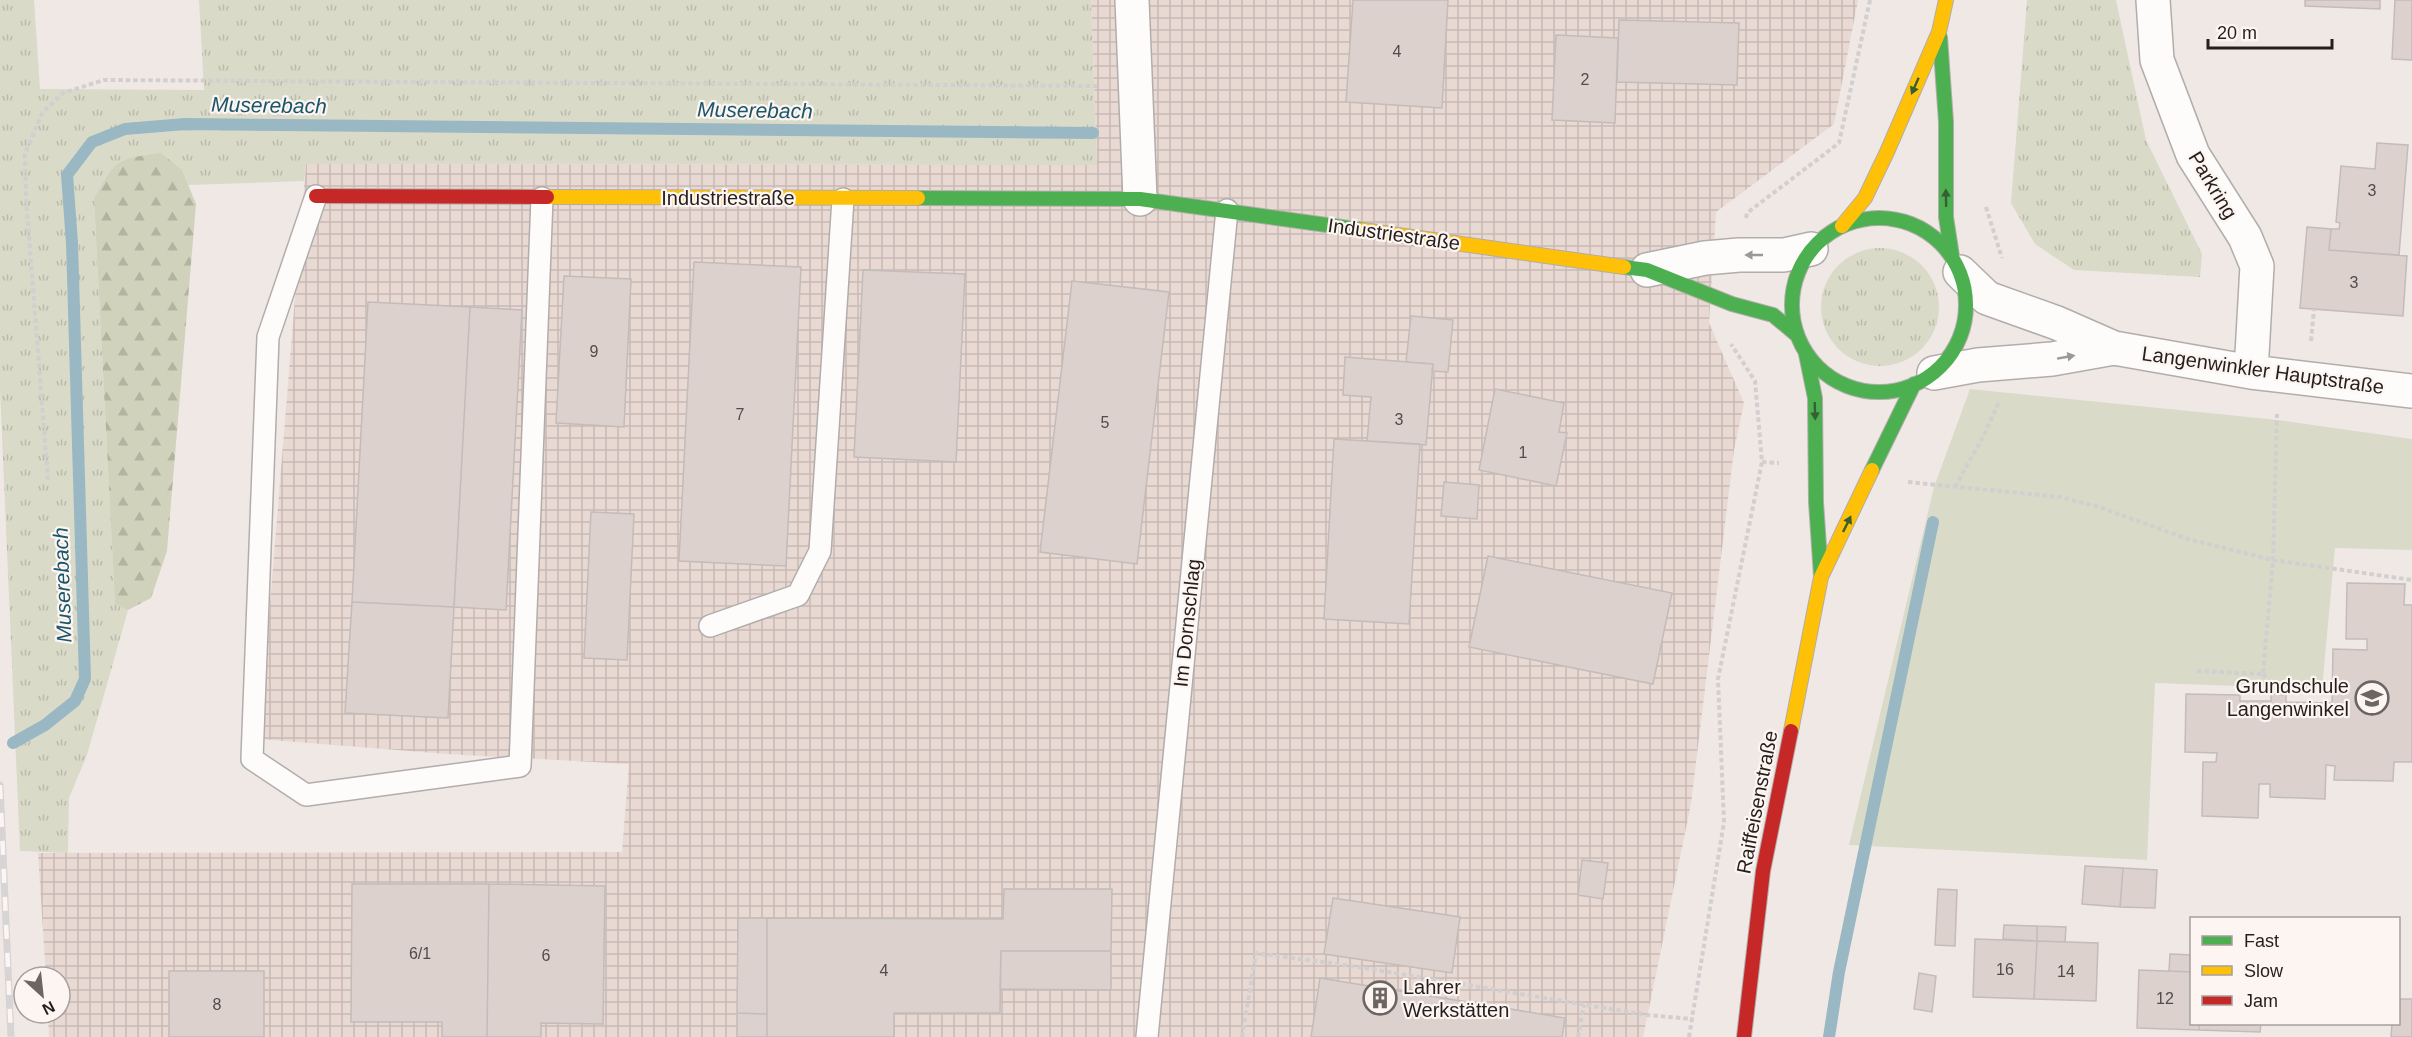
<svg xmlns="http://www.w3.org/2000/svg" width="2412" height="1037" viewBox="0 0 2412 1037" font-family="Arial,sans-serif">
	<defs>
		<pattern id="industrial-grid" width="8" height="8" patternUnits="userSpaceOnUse" patternTransform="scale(1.5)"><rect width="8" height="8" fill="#e9d9d3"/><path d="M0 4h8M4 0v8" fill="none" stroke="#c8bab5"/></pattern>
		<pattern id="grass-tufts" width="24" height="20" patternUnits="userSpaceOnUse" patternTransform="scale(1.5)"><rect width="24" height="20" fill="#d9dac8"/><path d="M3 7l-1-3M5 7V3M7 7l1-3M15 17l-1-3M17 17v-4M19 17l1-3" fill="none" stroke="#babbab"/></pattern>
		<pattern id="forest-firs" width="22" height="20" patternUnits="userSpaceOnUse" patternTransform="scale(1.5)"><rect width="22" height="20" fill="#d0d2bb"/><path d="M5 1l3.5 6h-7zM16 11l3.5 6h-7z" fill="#b2b4a0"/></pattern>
	</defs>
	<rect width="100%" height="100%" fill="#f0e8e5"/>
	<path fill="url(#industrial-grid)" d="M1091 0H1858L1834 124 1716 212 1709 323 1744 403 1734 450 1691 804 1643 1037H49L48 1013H60V977H46L38 853 622 852 629 764 447 754 259 739 306 164 1097 165Z"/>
	<path fill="url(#grass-tufts)" d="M0 0H34L40 89 204 90 199 0H1091L1097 165 306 164 304 181 188 185 182 170 94 199 115 604 128 610 87 755 69 798 68 853 20 851 0 390Z
		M2027 0H2116L2146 140 2202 254 2200 277 2074 270 2035 244 2011 203Z
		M1821 307a59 59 0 1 1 118 0a59 59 0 1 1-118 0Z"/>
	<path fill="url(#forest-firs)" d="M161 153 182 170 196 204 167 551 151 598 128 610 115 604 94 199C116 159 116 159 161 153Z"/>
	<path fill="#d9dac8" d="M1970 389 2278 420 2412 439V550L2335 548 2322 689 2155 683 2147 860 1849 845 1934 487Z"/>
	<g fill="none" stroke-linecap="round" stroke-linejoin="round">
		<path stroke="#9ab8c3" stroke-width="12" d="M13 743 45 725 75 701 85 679 72 243 67 175 92 142 125 129 185 124 1093 133
			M1829 1037 1839 972 1933 522"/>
	</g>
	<path fill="#ddd1cd" stroke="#c2bcba" stroke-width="1.5" d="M1353 0H1448L1442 108 1346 102Z
		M2305 0H2380V9L2305 6Z
		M2395 0H2412V60L2392 59Z
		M1619 20 1739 23 1737 85 1617 82Z
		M1556 35 1618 38 1615 123 1552 120Z
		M2377 143 2408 145 2399 255 2329 250 2331 229H2339L2340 223 2336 222 2341 166 2375 169Z
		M2307 227 2331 229 2329 250 2407 256 2403 316 2300 308Z
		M694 262 801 267 786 566 679 561Z
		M863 270 965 274 956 462 854 457Z
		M564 276 631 279 624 427 556 423Z
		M1072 281 1169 292 1137 564 1040 552Z
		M368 302 470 307 454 607 352 602Z
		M470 307 522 310 506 610 454 607Z
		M1411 316 1453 320 1448 372 1432 371 1433 364 1406 362Z
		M1345 357 1433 364 1426 445 1367 441 1371 397 1343 395Z
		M1495 389 1564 403 1559 432 1567 433 1556 486 1479 470Z
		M1334 439 1420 444 1409 624 1324 619Z
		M1444 482 1479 485 1477 519 1441 516Z
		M591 512 634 514 627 660 584 658Z
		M1488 556 1672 593 1653 684 1469 647Z
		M2347 583 2405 584 2404 605H2412V762H2394L2393 781 2334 780 2335 766 2326 765 2325 799 2270 797V784H2259L2258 818 2202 816 2203 762H2216L2217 753 2185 752 2186 694 2240 695V701H2271V694L2286 695V702L2332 703 2333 649 2367 650V639H2346Z
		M352 602 454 607 448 718 345 713Z
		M1582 860 1608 863 1603 899 1578 895Z
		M2085 866 2123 868 2120 907 2082 904Z
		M2123 868 2157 870 2155 908 2120 907Z
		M352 884H489L487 1037H442V1022H351Z
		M489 884 605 886 603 1024 541 1023V1037H487Z
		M1004 889H1112L1111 951H1001L1000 1013H894V1037H767V918L1003 919Z
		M1938 889 1957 890 1955 946 1935 945Z
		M1333 898 1460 917 1452 973 1324 954Z
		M738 918H767V1014L737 1013Z
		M2004 925 2037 926V941L2003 939Z
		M2037 926 2066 927 2065 942 2037 941Z
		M1975 939 2037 941 2034 999 1973 997Z
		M2037 941 2098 943 2096 1001 2034 999Z
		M1001 951H1111V990L1000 989Z
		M2170 954 2192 955V972L2169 971Z
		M2139 970 2192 972V1024H2199V1030L2137 1028Z
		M169 971H264V1037H169Z
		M1919 973 1936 976 1932 1012 1914 1009Z
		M1320 978 1565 1018 1562 1037H1311Z
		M2398 999H2412V1037H2391L2392 1024H2398Z
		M737 1013 767 1014V1037H737Z
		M2199 1024H2261L2260 1032 2199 1030Z"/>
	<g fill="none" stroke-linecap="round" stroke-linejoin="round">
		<g stroke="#b2adab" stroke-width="24">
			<path id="lane" d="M316 196 268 337 252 759 306 795 520 766 542 198
				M710 626 798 595 820 551 843 199
				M1147 1037 1227 210"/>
		</g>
		<g stroke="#b2adab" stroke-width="36">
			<path id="street" d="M1132 0 1140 199
				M2153 0 2157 60 2193 155 2245 237 2257 266 2251 372
				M1647 270 1705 258 1739 255H1784L1811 249
				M1960 272 1987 298 2057 323 2114 348 2251 372 2412 391
				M1934 373 1978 365 2052 359 2114 348"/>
		</g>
		<g stroke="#b2adab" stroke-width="16">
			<path id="fast" d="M1940 37 1946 122V217L1952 256
				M918 198 1140 199 1363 230
				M1792 305a87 87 0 1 1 174 0a87 87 0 1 1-174 0Z
				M1624 267 1647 270 1732 304 1773 315 1797 335
				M1806 354 1815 398 1816 502 1821 576
				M1872 470 1914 384"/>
		</g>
		<g stroke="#b2adab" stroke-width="16">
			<path id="slow" d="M547 197 918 198
				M1842 226 1865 198 1887 152 1939 32 1946 0
				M1363 230 1624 267
				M1791 731 1821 577 1872 470"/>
		</g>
		<g stroke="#b2adab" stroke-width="16">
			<path id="jam" d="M316 196 547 197
				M1744 1037 1763 871 1791 731"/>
		</g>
		<path stroke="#d1cfcf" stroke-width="4" stroke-dasharray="4.5 3" stroke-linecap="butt" d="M1986 207 2002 258
			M1746 218 1747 213 1839 143 1870 0
			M2311 341 2314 309
			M1762 462 1779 463
			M48 480 26 198 25 154 42 113 63 93 104 80 1097 86
			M1908 482 2060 497 2099 507 2188 539 2273 560 2412 580
			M1955 487 1984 435 1999 402
			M2197 671 2263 674 2273 560 2277 414
			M2263 674 2279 695
			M1242 1037 1256 953 1352 966 1647 1015 1692 1019
			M1578 1037 1584 1005
			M1689 1037 1724 822 1718 679 1762 462 1755 381 1731 344"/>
		<use href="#lane" stroke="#fdfcfb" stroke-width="21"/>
		<use href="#street" stroke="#fdfcfb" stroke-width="33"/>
		<use href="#fast" stroke="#4caf50" stroke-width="14"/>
		<use href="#slow" stroke="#ffc107" stroke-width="14"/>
		<use href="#jam" stroke="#c62828" stroke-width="14"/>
		<g stroke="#d6d4d4" stroke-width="7">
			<path id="rail" d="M0 785 11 1037"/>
		</g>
		<use href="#rail" stroke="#fdf5f2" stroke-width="4.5" stroke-dasharray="14" stroke-linecap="butt"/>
	</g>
	<defs><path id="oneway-solid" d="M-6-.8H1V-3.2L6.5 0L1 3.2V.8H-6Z" transform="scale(1.5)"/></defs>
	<g fill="#366034">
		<use href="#oneway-solid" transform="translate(1915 86) rotate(114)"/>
		<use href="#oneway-solid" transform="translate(1946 198) rotate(-91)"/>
		<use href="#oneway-solid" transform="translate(1815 411) rotate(88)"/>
		<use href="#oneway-solid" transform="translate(1847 524) rotate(-64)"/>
	</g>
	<g fill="#9b9997">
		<use href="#oneway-solid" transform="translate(1754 255) rotate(-180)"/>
		<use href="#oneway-solid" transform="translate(2066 357) rotate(-10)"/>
	</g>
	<defs>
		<g id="school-ring" transform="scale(1.725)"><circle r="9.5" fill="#fdf5f2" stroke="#6b6563" stroke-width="1.5"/><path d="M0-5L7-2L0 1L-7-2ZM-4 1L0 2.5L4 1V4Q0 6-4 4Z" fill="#6b6563"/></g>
		<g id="building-ring" transform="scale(1.725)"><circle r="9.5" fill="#fdf5f2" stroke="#6b6563" stroke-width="1.5"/><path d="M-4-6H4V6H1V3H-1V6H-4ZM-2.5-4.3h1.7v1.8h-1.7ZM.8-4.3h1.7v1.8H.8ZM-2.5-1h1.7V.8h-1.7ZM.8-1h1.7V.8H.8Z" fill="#6b6563"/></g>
	</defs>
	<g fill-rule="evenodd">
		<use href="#school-ring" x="2372" y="698"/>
		<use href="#building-ring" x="1380" y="998"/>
	</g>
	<g text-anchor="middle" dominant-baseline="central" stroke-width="4.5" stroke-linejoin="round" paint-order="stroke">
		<g font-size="16" fill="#524c49">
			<text x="1397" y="51">4</text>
			<text x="1585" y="79">2</text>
			<text x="2372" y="190">3</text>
			<text x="2354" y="282">3</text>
			<text x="594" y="351">9</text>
			<text x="740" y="414">7</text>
			<text x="1399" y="419">3</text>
			<text x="1105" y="422">5</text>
			<text x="1523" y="452">1</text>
			<text x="420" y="953">6/1</text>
			<text x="546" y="955">6</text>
			<text x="2005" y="969">16</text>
			<text x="884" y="970">4</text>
			<text x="2066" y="971">14</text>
			<text x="2165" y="998">12</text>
			<text x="217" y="1004">8</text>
		</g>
		<g font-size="20" fill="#241f1d" stroke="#fdf5f2">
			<text transform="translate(2213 185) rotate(59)">Parkring</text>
			<text x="728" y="198">Industriestraße</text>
			<text transform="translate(1394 234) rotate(8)">Industriestraße</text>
			<text transform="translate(2263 370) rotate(8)">Langenwinkler Hauptstraße</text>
			<text transform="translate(1187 623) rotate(-84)">Im Dornschlag</text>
			<text transform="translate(1757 802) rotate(-79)">Raiffeisenstraße</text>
		</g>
		<g font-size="20" fill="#241f1d" stroke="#fdf5f2" text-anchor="end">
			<text x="2349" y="686">Grundschule<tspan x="2349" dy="23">Langenwinkel</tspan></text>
			<text x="1403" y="987" text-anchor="start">Lahrer<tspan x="1403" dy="23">Werkstätten</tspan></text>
		</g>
		<g font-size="21" font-style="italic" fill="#19566a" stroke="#fdf5f2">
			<text transform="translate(269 105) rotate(1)">Muserebach</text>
			<text transform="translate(755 110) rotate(1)">Muserebach</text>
			<text transform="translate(62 585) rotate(-92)">Muserebach</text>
		</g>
	</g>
	<rect x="2190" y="917" width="210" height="108" fill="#fdf5f2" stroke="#a69f9d" stroke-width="1.5"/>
	<rect x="2202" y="936" width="30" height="9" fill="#4caf50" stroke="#a69f9d" stroke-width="1.5"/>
	<text x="2244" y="947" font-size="18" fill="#241f1d">Fast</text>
	<rect x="2202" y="966" width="30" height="9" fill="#ffc107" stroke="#a69f9d" stroke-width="1.5"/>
	<text x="2244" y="977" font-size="18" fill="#241f1d">Slow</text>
	<rect x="2202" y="996" width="30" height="9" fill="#c62828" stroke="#a69f9d" stroke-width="1.5"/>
	<text x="2244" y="1007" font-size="18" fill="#241f1d">Jam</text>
	<g transform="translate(42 995) rotate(153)"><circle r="28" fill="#fdf5f2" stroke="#a69f9d" stroke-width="1.5"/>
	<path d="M0-4.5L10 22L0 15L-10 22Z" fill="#6b6563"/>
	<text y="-9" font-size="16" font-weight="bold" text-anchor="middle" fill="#241f1d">N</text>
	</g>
	<path d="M2208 39v9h124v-9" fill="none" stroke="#241f1d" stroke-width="3"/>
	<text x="2217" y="39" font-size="18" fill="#241f1d" stroke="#fdf5f2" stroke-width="4.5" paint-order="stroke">20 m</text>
</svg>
